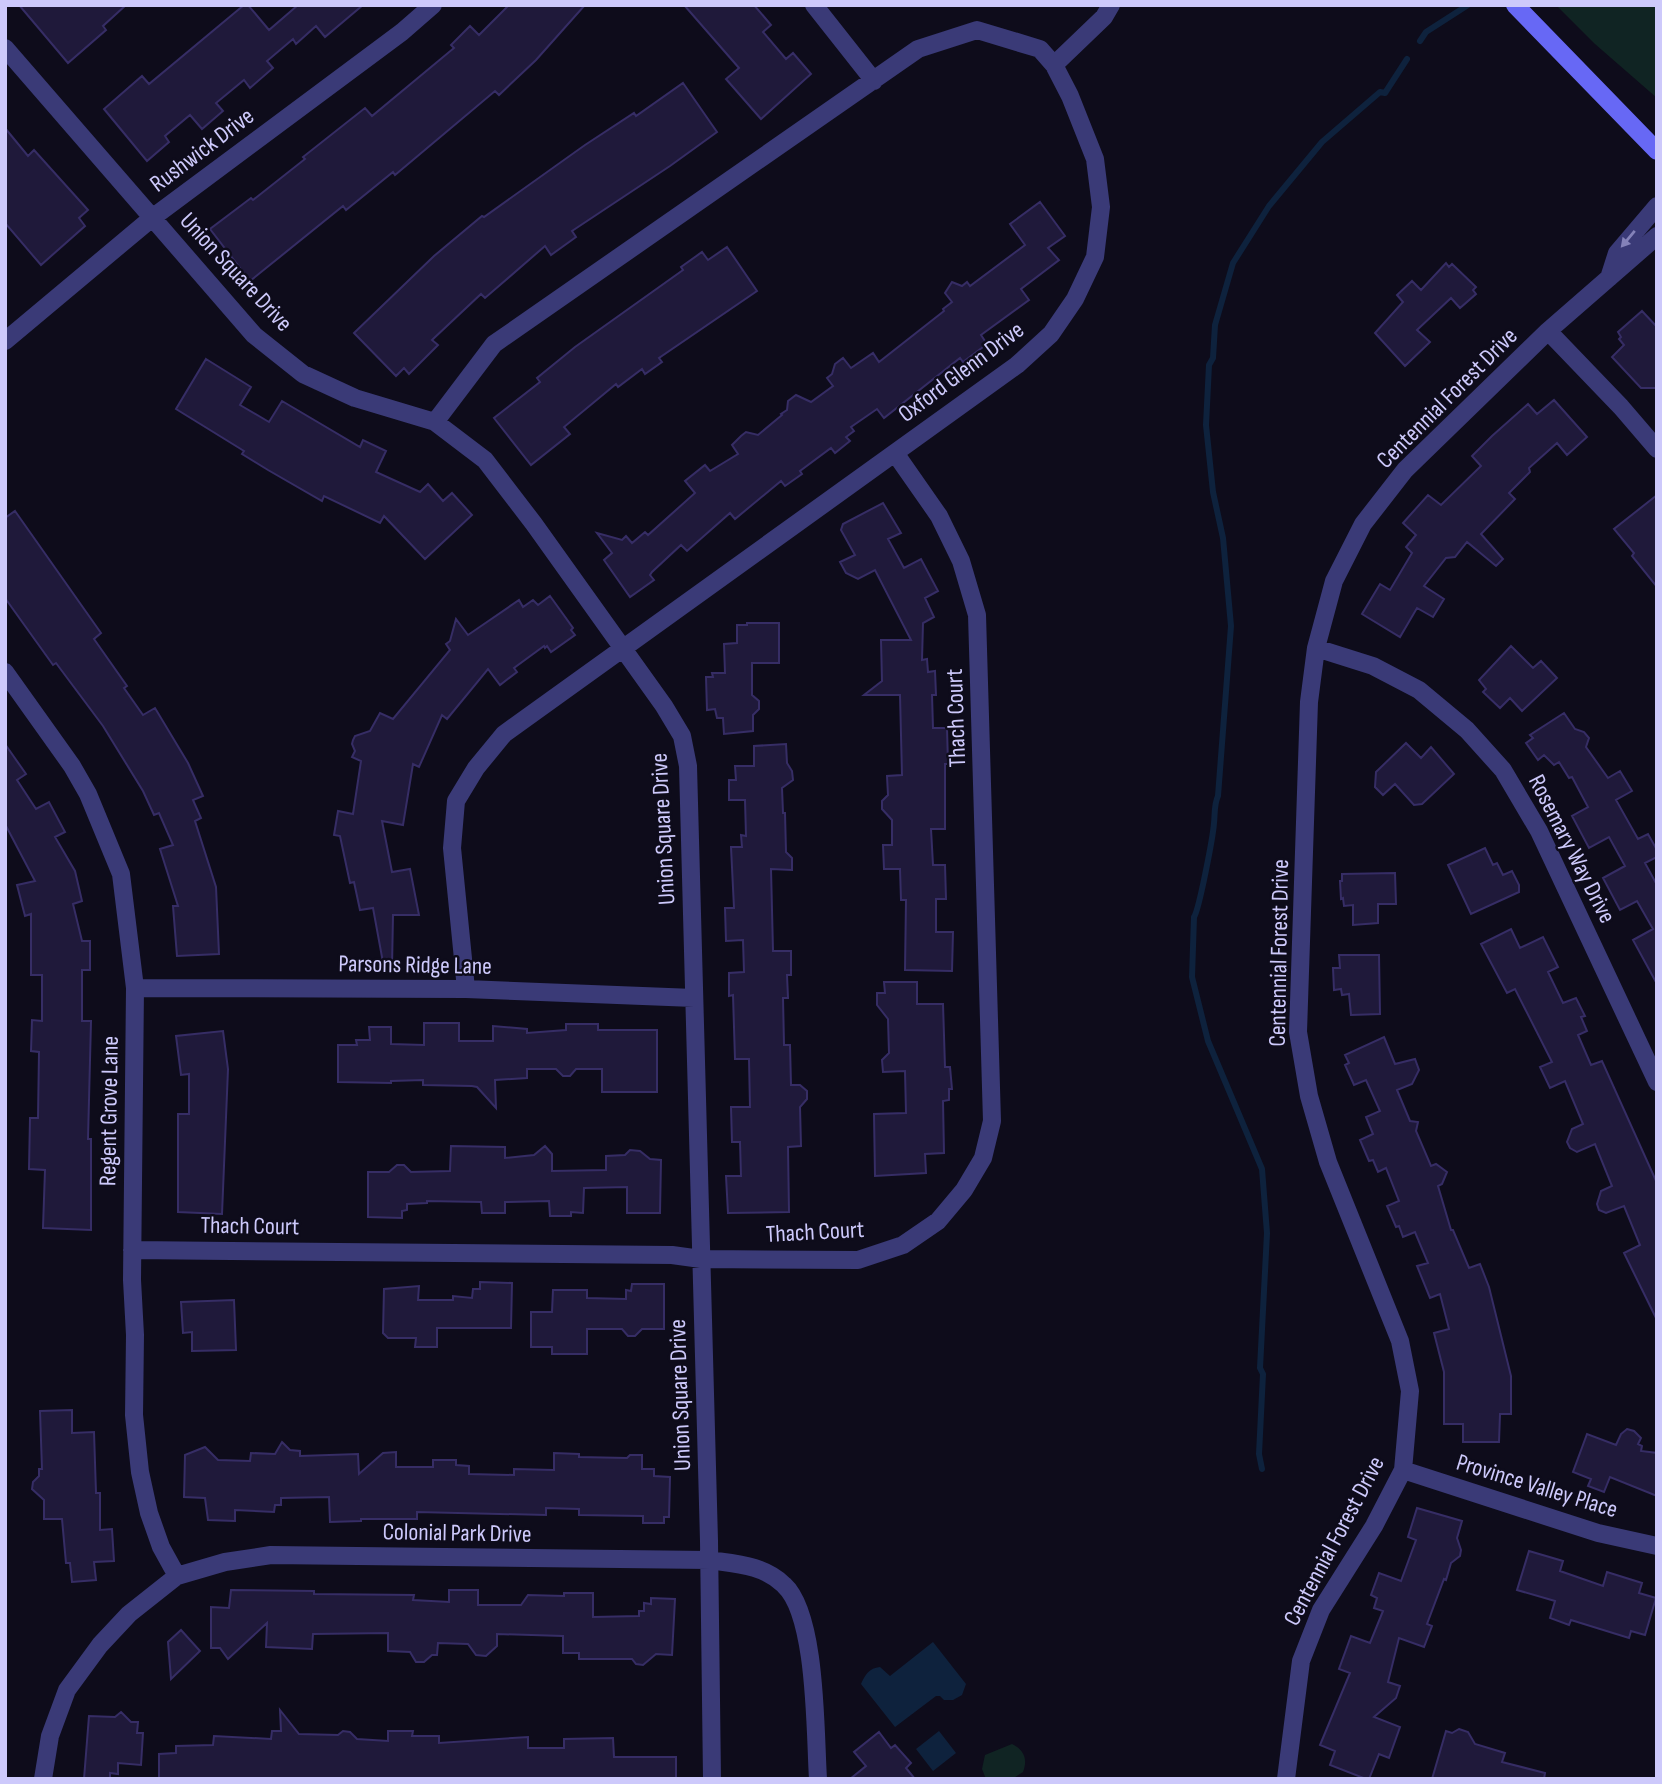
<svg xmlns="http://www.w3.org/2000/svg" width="1662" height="1784" viewBox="0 0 1662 1784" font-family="'Sofia Sans Condensed',sans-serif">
	<rect width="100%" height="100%" fill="#0e0c1b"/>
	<path fill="#102423" d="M1556 5H1657V98L1595 44Z
		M1012 1744C1024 1750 1028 1759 1023 1772L1012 1779H986L982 1769 985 1755Z"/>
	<path fill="#0e223d" d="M933 1642 966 1684 962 1695 953 1700H944L940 1696H936L895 1727 861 1684C865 1675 869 1668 880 1667L890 1676Z
		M939 1731 956 1753 933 1771 916 1749Z"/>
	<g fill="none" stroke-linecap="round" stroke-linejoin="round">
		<path stroke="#0e223d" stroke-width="6" d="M1420 41 1426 32 1468 5
			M1262 1469 1259 1454 1263 1374 1260 1368 1267 1233 1262 1169 1208 1041 1192 977 1194 917C1199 910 1213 837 1214 823 1215 814 1214 804 1218 796L1231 626 1223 538 1213 492 1206 425 1209 365 1213 358 1215 325 1233 263 1269 206 1322 142 1380 92 1385 93 1407 59"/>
	</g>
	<path fill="#1f193a" stroke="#362d65" stroke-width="2" d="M19 5H126L103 26 106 30 68 63Z
		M244 5H248L269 30 298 5H363L325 37 316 26 296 44 293 39 267 61 273 68 250 88 244 80 216 103 223 111 202 129 190 115 165 136 169 142 147 161 104 109 142 76 149 84Z
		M509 5H585L536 60 499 95 495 91 395 175 393 172 346 210 343 206 250 281 210 229 251 198 253 200 305 159 303 157 365 108 372 116 454 48 451 45 470 26 479 35Z
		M684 5H754L771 25 763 32 786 59 793 53 811 74 761 119 726 79 739 68Z
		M683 83 717 132 670 166 572 231 576 237 551 255 545 246 485 298 481 294 432 340 438 345 409 374 404 368 396 376 354 333 434 256 482 216 484 217 585 145 634 113 636 116Z
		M5 128 28 156 34 150 88 210 79 218 85 226 41 265 5 223Z
		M1040 202 1065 236 1048 248 1059 260 1021 289 1029 300 981 335 987 344 963 362 960 358 884 418 877 409 851 427 854 431 846 437 850 441 835 453 831 448 800 471 802 474 785 486 781 481 735 519 730 513 687 551 681 545 652 572 650 575 654 580 630 597 604 560 612 553 597 533 622 540 626 536 632 543 645 532 648 535 695 493 685 481 705 465 710 471 738 454 732 445 741 436 746 432 758 435 782 415 781 414 787 410 788 401 796 395 811 402 833 386 827 378 832 374 835 364 843 358 851 368 873 353 879 362 944 311 943 309 952 302 945 293 952 282 962 286 967 282 970 286 1025 245 1010 224Z
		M727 247 757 291 659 358 662 362 645 374 642 369 618 387 616 384 564 427 570 434 531 465 494 418 540 382 537 378 575 347 683 270 681 267 702 252 708 260Z
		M1446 263 1449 267 1452 264 1476 287 1473 290 1476 294 1460 308 1451 298 1417 330 1430 342 1405 366 1375 333 1403 302 1397 295 1412 281 1421 290Z
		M1642 311 1657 327V388H1641L1612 357 1624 345 1619 339 1621 337 1618 332Z
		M206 359 251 387 240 405 269 422 282 401 360 447 363 440 386 451 376 472 420 492 428 484 443 501 452 493 472 515 425 559 384 516 380 523 324 496 322 501 268 470 242 454 244 451 176 409Z
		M1554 400 1587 437 1567 455 1557 443 1529 468 1530 472 1509 493 1515 499 1481 534 1503 559 1496 566 1467 542 1455 557 1446 558 1424 586 1444 599 1433 617 1417 608 1400 637 1362 614 1380 584 1390 590 1412 553 1406 547 1416 535 1403 523 1428 495 1441 505 1481 466 1472 456 1492 436 1528 404 1537 414Z
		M1657 495V587L1632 556 1634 553 1614 529Z
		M883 503 901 533 888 539 904 568 921 559 938 591 925 598 934 617 923 623 922 660 927 659 928 672 935 671 936 695H932L933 728H947L948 764H945V829H931L933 865H945L946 899H936V932H953L952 971 905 970 906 900H901L900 869H884L883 845H892V820L882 809V801L888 795 887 776 902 775 900 695H864L882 681 881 640H911L875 570 858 579 846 573 840 562 855 555 841 530 843 524Z
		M15 511 101 633 94 639 127 686 124 688 143 715 155 708 188 763 203 796 193 800 201 818 195 821 216 887 219 954 177 956 173 906H178L160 849 173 845 159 813 154 815 143 791 103 726 56 663 53 665 5 598V518Z
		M550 596 573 628 571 630 575 635 551 652 547 646 545 648 544 646 514 668 517 672 500 685 488 669 447 719 442 715 419 767 413 764 403 825 382 821 392 872 410 869 419 915H393L392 967 384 968 373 908 360 910 354 882 350 883 340 836 334 835 338 811 353 814 361 761 352 757 355 751 352 744 353 740 355 736 370 731 380 713 393 719 450 650 446 644 450 641 456 619 468 635 519 600 523 607 533 600 538 605Z
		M747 623H779V663H752V695L759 701V709L753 715V731L724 734 723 718H717L715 709 707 710 706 677H713L712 673H725L724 644 737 643V625H747Z
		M1511 646 1533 668 1541 661 1557 678 1522 711 1510 698 1500 708 1483 692 1486 689 1479 680Z
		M1564 713 1575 729 1584 732 1589 738 1586 747 1608 778 1620 771 1632 791 1616 800 1638 839 1648 834 1657 850V857L1645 863 1657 885V984L1633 940 1653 929 1637 901 1620 910 1603 878 1625 866 1609 837 1589 848 1572 816 1588 807 1572 777 1569 778 1559 762 1554 765 1544 755 1538 760 1526 743 1533 738 1530 735Z
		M1406 743 1421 758 1431 747 1454 774 1422 804 1414 805 1395 784 1383 795 1375 787 1376 772Z
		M5 744 26 774 17 780 36 809 49 802 65 832 55 837 75 871 82 901 73 904 82 941H90V970H82V1021H91L88 1139H91V1230L43 1228 45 1170 29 1169 30 1118H38L39 1052 31 1051 32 1020 42 1021V975H31V914L25 916 17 885 35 881 5 824Z
		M786 744 787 763 792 771 793 780 782 788 783 813H785L786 852 792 858V870L771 869 773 951H791V975H787L788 998H783L784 1045H790L791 1085H800L807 1091V1099L800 1107 801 1146 788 1147 789 1212 728 1213 726 1176H741L740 1142H732L731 1107H750L749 1059H735L733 995 729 996V973L744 972 743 940 726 941 725 908H734L731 847H742L741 835 746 836 745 800H729V780H736L735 766H754V746Z
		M1485 848 1493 865 1497 863 1503 875 1512 871 1519 885V892L1471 914 1448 865Z
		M1395 873 1396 904H1378V923L1353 925V905L1344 906 1343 898 1341 899 1340 881H1342V874Z
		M1511 929 1520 948 1543 937 1558 967 1548 972 1563 1003 1576 998 1585 1016 1581 1017 1587 1031 1578 1035 1591 1065 1602 1061 1657 1183V1320L1624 1253 1640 1245 1624 1206 1606 1213 1599 1210 1597 1204 1601 1191 1612 1186 1595 1144 1577 1152 1570 1148 1567 1142 1572 1129 1583 1124 1565 1081 1550 1088 1540 1067 1552 1062 1515 989 1507 993 1481 944Z
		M1339 955H1379L1380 1014 1351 1015 1349 994 1342 995 1341 989 1334 990 1333 968H1340Z
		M884 982H917V1004H943L945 1067H950L952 1089H949V1100L943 1101 944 1153 925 1154 926 1173 875 1176 874 1114 906 1113 905 1071 883 1072 882 1060 889 1053 888 1019 877 1005V993H885Z
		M424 1023H459V1041H493V1026L527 1029V1033L566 1030V1024H598V1030H657V1092H602V1069H576L570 1076H563L556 1069H527V1078L495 1080 496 1108 477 1087 472 1086 423 1085V1080L391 1081V1083L338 1082V1045H357L356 1040H370L369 1027H391V1044L424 1045Z
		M223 1031 228 1069 222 1214 178 1212V1114H189V1074L181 1075 176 1036Z
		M1384 1037 1395 1064 1415 1059 1419 1070 1412 1084 1397 1090 1410 1121 1418 1122 1416 1131 1431 1166 1436 1164 1447 1172 1442 1184 1438 1186 1451 1230H1453L1469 1268 1480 1264 1489 1287 1511 1376V1414H1500L1499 1442H1463V1424H1444V1372L1434 1333 1449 1329 1440 1294 1430 1298 1417 1266 1428 1263 1415 1232 1403 1237 1399 1226 1396 1227 1387 1206 1399 1201 1386 1168 1378 1172 1373 1160 1369 1161 1360 1140 1373 1134 1366 1117 1380 1111 1366 1080 1354 1085 1345 1065 1349 1063 1345 1055Z
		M451 1146 505 1147V1158L534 1155 545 1146 552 1154V1171L606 1170V1156L625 1155 630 1150 640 1151 650 1159 661 1160 660 1213H627V1187L584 1188 583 1213 571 1212V1216H550L549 1201 505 1202V1213H482L481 1202 427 1201V1203L407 1204V1210L402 1211V1218L368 1217V1172H389L397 1165H404L411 1172 450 1171Z
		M480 1282 512 1283 511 1328H437V1347H415L416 1338H388L383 1333 384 1289 419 1286 418 1300H453V1296L472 1298 473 1289H480Z
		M632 1284H664V1329H642L635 1336H628L622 1329H587V1354H552V1347H531V1312H552L553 1290H587V1298L626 1299V1290L631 1291Z
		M234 1300 236 1350 192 1351V1332L183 1333 181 1302Z
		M72 1410V1433L94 1432 96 1493H100V1530L112 1529 114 1561 94 1562 96 1580 72 1582 70 1563H66L62 1519H44V1500L32 1489 33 1482 39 1476V1469H42L40 1411Z
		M1627 1429 1634 1431 1641 1438 1638 1444 1642 1446 1641 1451 1657 1453V1496L1610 1477 1604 1492 1588 1486 1591 1479 1573 1472 1587 1434 1616 1445 1621 1434Z
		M282 1442 290 1450 300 1451V1456L358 1454 359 1474 383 1453 396 1452V1467H433V1460H456V1465L469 1466V1474L514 1475V1469L554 1470V1453L579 1454V1457L627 1458 630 1455H642V1469H654V1476L670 1477 669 1517H664V1523H643V1516L579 1515V1509L546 1508V1515L417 1512V1519H361V1521L330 1522 329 1497 281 1498V1505H275L274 1512 235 1510V1521L208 1520 205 1498 184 1497 185 1455 205 1447 218 1460 250 1461 251 1453 275 1454Z
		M1417 1508 1462 1521 1457 1538 1461 1550 1460 1556 1451 1563 1446 1580 1444 1579 1427 1624 1432 1626 1424 1647 1399 1638 1388 1682 1400 1686 1396 1698 1374 1717 1400 1727 1389 1758 1379 1754 1369 1779H1366L1330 1765 1335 1751 1320 1745 1350 1673 1339 1669 1351 1636 1370 1643 1383 1611 1374 1608 1377 1598 1371 1595 1379 1573 1401 1581 1416 1540 1408 1537Z
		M1529 1551 1563 1561 1560 1571 1603 1586 1607 1572 1642 1583 1639 1593 1656 1598 1645 1635 1631 1631 1629 1638 1571 1620 1569 1625 1550 1618 1555 1601 1517 1590Z
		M231 1590 314 1591V1594L414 1595 413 1600 449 1602V1590H478V1605H521L528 1595 564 1596V1593H593V1617L639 1616V1611H644V1603L651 1604V1598L675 1599 672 1655 656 1654 643 1665 636 1664 632 1659H579V1653H563V1636L497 1634V1646L486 1656 476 1655 468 1644 438 1643 437 1655H432L424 1662H416L410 1652 388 1651V1633L313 1634 312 1649 266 1647 267 1623 228 1659 220 1648H211V1607L229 1608Z
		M181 1630 200 1651 171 1679 168 1642Z
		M280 1710 299 1734 338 1735 343 1731 350 1732 357 1739 388 1741V1731H413L412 1736H439V1743L528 1737V1748H564V1739L613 1738 614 1757H676V1779H159V1754L176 1753V1746L213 1745 214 1736 271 1739 272 1731H281Z
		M121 1712 131 1722H138L137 1733H143L141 1765 118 1763V1774L110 1773V1779H84L89 1716 115 1717Z
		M1459 1729 1468 1732 1475 1744 1505 1753 1502 1762 1545 1773 1544 1779H1432L1446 1731 1452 1733Z
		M879 1732 891 1748 895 1745 911 1763 906 1768 915 1779H850L866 1766 854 1752Z"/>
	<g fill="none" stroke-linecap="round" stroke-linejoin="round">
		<path stroke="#3a3a77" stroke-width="18" d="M814 5 874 81
			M5 48 254 335 303 374 355 398 435 422 485 460 534 524 664 706 682 736 688 766 709 1541 712 1779
			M1054 65 1104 17 1111 5
			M1609 278 1617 253 1657 206
			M1548 331 1621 407 1657 449
			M5 341 152 218 402 32 433 5
			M435 422 494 344 918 49 977 30 1040 49 1054 65 1070 96 1095 159 1101 207 1095 257 1075 299 1051 334 1017 365 504 734 476 768 456 801 452 848 466 989
			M1316 648 1373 666 1419 690 1467 730 1503 770 1539 831 1657 1082
			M5 672 72 766 88 794 121 874 135 988 132 1280 135 1335 134 1415 140 1472 149 1513 161 1547 177 1576
			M135 988 466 989 694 998
			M132 1250 672 1255 701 1259 858 1260 903 1245 938 1221 964 1190 983 1158 992 1121 977 615 961 561 939 516 895 453
			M1403 1470 1598 1533 1657 1546
			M43 1779 50 1736 67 1690 100 1645 129 1614 177 1576 225 1562 271 1555 709 1560C736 1564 764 1565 784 1585 817 1615 815 1734 818 1779
			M1286 1779 1301 1661 1321 1610 1374 1526 1403 1470 1410 1391 1400 1341 1328 1162 1309 1096 1298 1032 1309 702 1316 648 1334 581 1363 524 1405 470 1548 331 1657 236"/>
		<path stroke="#6768f5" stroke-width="18" d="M1515 5 1657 151"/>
	</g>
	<defs><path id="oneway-solid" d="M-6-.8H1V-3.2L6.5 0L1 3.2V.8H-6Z" transform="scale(1.75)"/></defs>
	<use fill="#8482b9" href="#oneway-solid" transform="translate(1628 239) rotate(130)"/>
	<g text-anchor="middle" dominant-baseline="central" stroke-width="5" stroke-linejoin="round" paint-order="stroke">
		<g font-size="24" fill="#cdc9fb" stroke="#0e0c1b">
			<text transform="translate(202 150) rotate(-37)">Rushwick Drive</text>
			<text transform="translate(236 272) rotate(47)">Union Square Drive</text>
			<text transform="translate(961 372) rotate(-37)">Oxford Glenn Drive</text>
			<text transform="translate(1447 398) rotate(-45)">Centennial Forest Drive</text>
			<text transform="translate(956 718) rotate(-92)">Thach Court</text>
			<text transform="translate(663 829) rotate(-93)">Union Square Drive</text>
			<text transform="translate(1572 849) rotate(63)">Rosemary Way Drive</text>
			<text transform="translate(1279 953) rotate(-89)">Centennial Forest Drive</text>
			<text transform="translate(415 965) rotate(1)">Parsons Ridge Lane</text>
			<text transform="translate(109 1111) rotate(-89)">Regent Grove Lane</text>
			<text transform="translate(250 1226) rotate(1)">Thach Court</text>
			<text transform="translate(815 1232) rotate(-3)">Thach Court</text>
			<text transform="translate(680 1395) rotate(-92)">Union Square Drive</text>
			<text transform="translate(1537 1486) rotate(17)">Province Valley Place</text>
			<text transform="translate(457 1533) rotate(1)">Colonial Park Drive</text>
			<text transform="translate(1334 1541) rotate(-62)">Centennial Forest Drive</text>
		</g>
	</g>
	<rect width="1662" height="1784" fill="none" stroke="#cdc9fb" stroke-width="14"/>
</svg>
